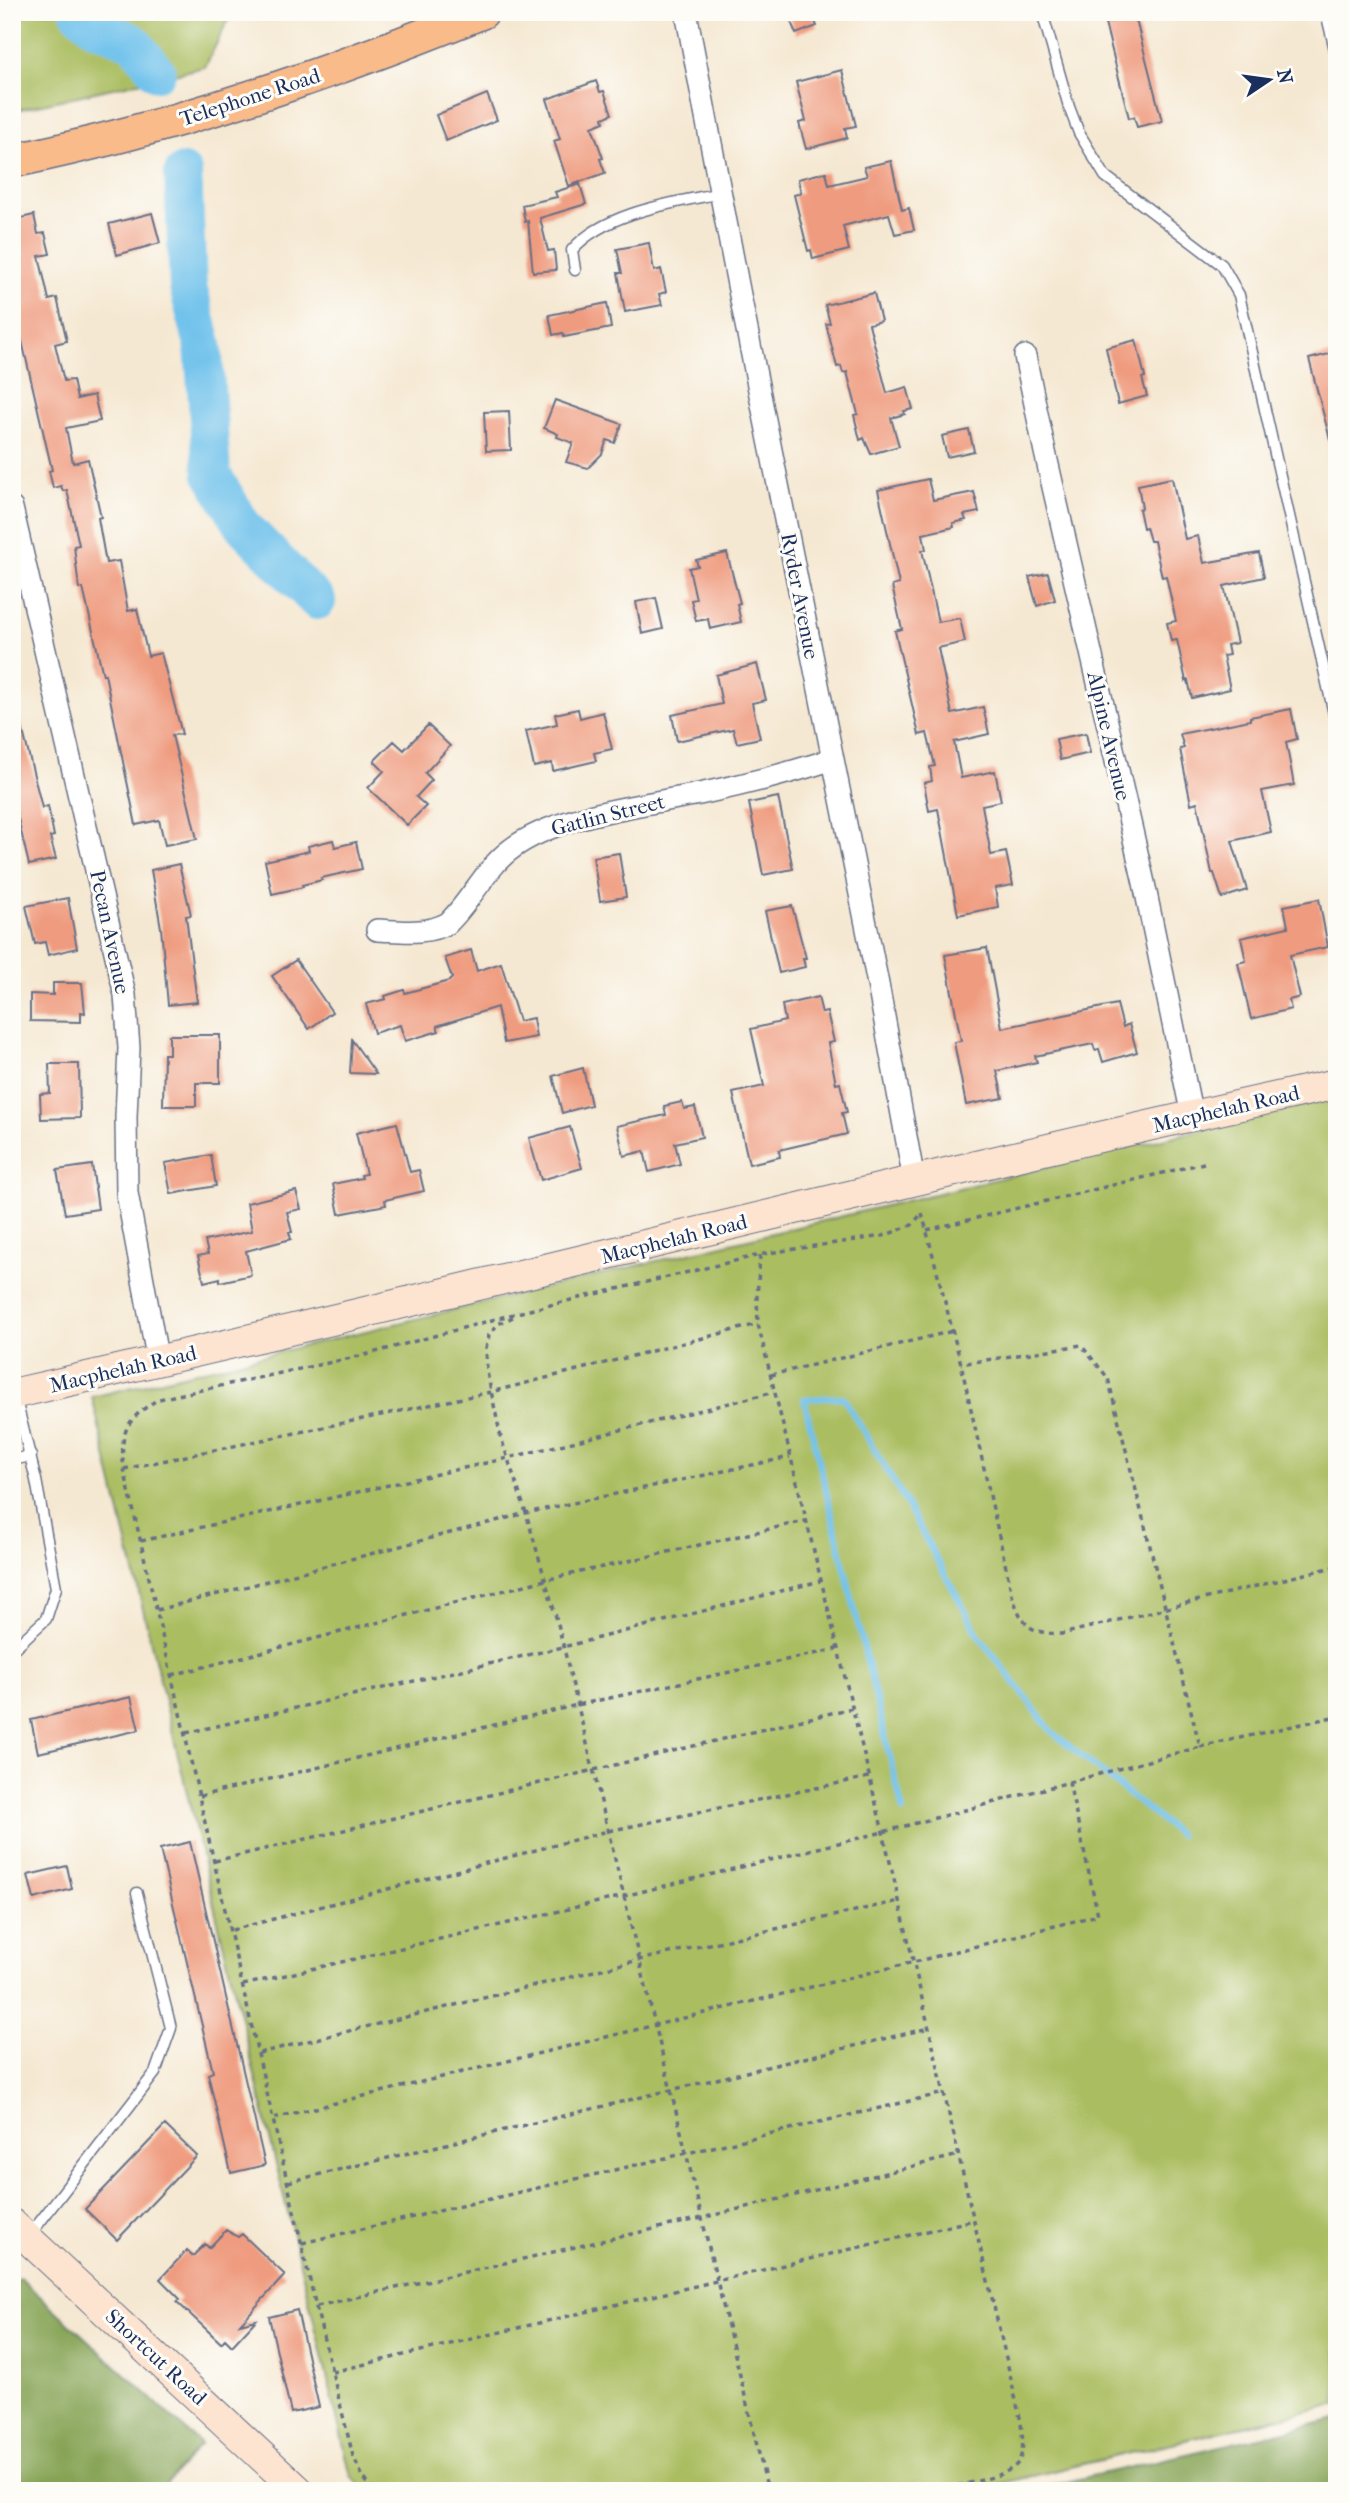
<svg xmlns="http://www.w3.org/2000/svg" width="1349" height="2503" viewBox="0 0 1349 2503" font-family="'IM FELL French Canon',serif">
	<rect width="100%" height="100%" fill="#fdfcf7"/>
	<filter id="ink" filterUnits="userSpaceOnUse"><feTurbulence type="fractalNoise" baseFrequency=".0143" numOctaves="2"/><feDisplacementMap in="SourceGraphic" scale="14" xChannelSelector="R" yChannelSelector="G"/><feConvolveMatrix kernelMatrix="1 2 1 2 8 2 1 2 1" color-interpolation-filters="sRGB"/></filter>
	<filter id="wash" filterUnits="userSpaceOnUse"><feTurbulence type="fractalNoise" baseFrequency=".00686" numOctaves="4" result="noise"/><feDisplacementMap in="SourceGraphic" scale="28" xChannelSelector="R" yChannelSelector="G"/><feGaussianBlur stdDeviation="1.57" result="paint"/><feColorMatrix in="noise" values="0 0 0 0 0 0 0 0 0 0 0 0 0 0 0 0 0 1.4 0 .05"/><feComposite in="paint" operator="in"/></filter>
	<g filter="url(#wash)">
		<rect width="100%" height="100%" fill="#f5e8d2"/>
		<path fill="#aabd61" stroke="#627660" stroke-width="2" d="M12 12H232L205 67 12 111Z
			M1337 1097V2404L969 2491H368L351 2476 92 1397Z"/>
		<path fill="#87a457" stroke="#516a5a" stroke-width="2" d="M20 2278 201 2444 160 2491H12V2281Z
			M1337 2419V2491H1027Z"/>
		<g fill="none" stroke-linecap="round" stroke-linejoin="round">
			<path stroke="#71c2ec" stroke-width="6" d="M903 1811 804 1399 843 1397 901 1494 979 1636 1052 1732 1179 1835"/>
			<path stroke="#71c2ec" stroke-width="38" d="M79 12 94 26 133 42 157 72
				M183 173 188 287 203 344 212 474 244 527 317 601"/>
		</g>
		<g id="blocks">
			<path fill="#ef9b7f" d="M787 12H811L817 26 796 34Z
				M1135 16 1162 121 1137 127 1134 117 1129 118 1105 23Z
				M842 70 856 126 845 128 847 138 806 149 799 123 806 121 796 82Z
				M596 81 600 92 604 91 612 114 603 118 604 122 592 127 603 158 600 159 605 173 569 186 554 141 560 139 547 99Z
				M487 94 497 120 446 141 436 115Z
				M891 161 902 210 909 208 914 230 895 234 889 214 843 226 849 250 813 259 811 250 808 251 794 195 801 193 798 179 826 172 829 185 867 176 864 167Z
				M580 184 586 204 540 218 548 251 554 250 556 270 533 272 528 221 525 222 522 205 557 197 555 192Z
				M152 213 160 243 117 255 109 224Z
				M34 215 38 234 45 233 50 254 39 256 49 300 57 298 67 341 55 344 64 381 73 380 77 399 94 395 100 421 66 428 73 463 88 459 101 517 98 518 106 563 119 561 128 611 137 609 148 656 161 653 182 734 172 735 197 839 165 845 159 820 136 825 105 674 103 675 83 588 79 589 74 546 79 545 67 490 63 491 61 486 53 488 49 471 52 470 12 298 17 297 12 274V220Z
				M649 243 654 271 661 269 666 292 659 294 662 305 625 312 618 273H622L617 249Z
				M874 293 881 321 869 324 887 393 907 387 913 409 904 411 905 414 891 418 899 446 871 454 864 438 860 440 854 415 858 414 847 372 843 373 841 366 837 367 826 324 830 323 825 305Z
				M607 303 611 328 564 337 563 333 553 335 549 315Z
				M1136 340 1145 377 1142 378 1147 396 1118 404 1106 348Z
				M1337 352V442L1331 443 1309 359Z
				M555 400 622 424 615 443 607 440 602 454 588 468 566 462 573 443 557 437 558 434 544 428Z
				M509 411 511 450 486 451 484 412Z
				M969 430 974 451 947 457 942 436Z
				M1172 478 1185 539 1198 536 1204 563 1259 553 1264 577 1224 586 1237 643 1227 645 1229 655 1223 656 1230 689 1192 698 1188 680 1186 681 1177 640 1171 641 1167 623 1176 621 1166 576 1162 577 1154 541H1150L1146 527 1143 528 1139 509 1142 508 1138 485Z
				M928 479 933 500 974 492 979 512 964 515 966 520 953 523 954 527 923 534 926 550H922L938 622 960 618 965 642 938 648 952 714 983 707 989 734 954 742 961 778 995 771 1001 801 982 805 991 855 1006 852 1013 885 995 888 998 907 958 915 938 809 929 811 924 783 932 781 930 767 935 766 927 733 919 735 895 631 902 629 892 586 899 584 878 490Z
				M727 553 740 603 737 604 741 622 710 629 708 619 696 621 691 600 696 599 689 568 698 566 696 560Z
				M1048 573 1055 600 1037 606 1029 577Z
				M656 598 663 629 642 634 636 602Z
				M757 664 766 700 752 703 760 738 737 743 733 729 677 741 672 715 722 704 716 675Z
				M578 709 580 718 603 712 612 749 594 753 596 761 553 771 552 763 534 767 526 731 557 724 555 714Z
				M1291 709 1297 739 1286 742 1294 785 1262 791 1271 832 1232 841 1247 890 1222 898 1214 873H1212L1197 802 1191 804 1180 749 1184 748 1180 734 1250 720V717Z
				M19 715 42 808 48 806 54 836 50 837 56 859 29 865 12 793V716Z
				M428 725 450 746 425 773 432 780 416 797 426 806 407 825 368 788 384 771 374 761 394 741 404 750Z
				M1086 733 1090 753 1060 760 1056 739Z
				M778 797 793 869 763 875 749 803Z
				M333 840 335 847 356 842 362 869 321 878 322 880 302 885 303 887 272 894 265 861 309 851 308 846Z
				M619 853 626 897 600 901 593 857Z
				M179 864 191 915 186 916 197 1002 168 1005 161 928 151 870Z
				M68 898 77 948 48 955 45 942 35 944 26 906Z
				M1319 899 1328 947 1290 955 1300 997 1289 1000 1291 1009 1251 1019 1238 963 1246 961 1241 938 1288 927 1284 906Z
				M792 906 806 958H803L805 967 779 973 765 911Z
				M987 948 1002 1028 1117 1004 1123 1027 1129 1024 1137 1052 1103 1062 1099 1049 1095 1050 1093 1044 1035 1056 1037 1062 997 1071 1003 1098 966 1105 954 1042 961 1041 945 955Z
				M471 950 477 971 501 963 519 1021 533 1018 536 1037 504 1043 497 1007 437 1026 439 1031 405 1041 400 1025 374 1033 366 1004 386 999 385 996 404 990 405 993 449 981 452 978 445 958Z
				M296 960 332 1012 309 1029 272 976Z
				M53 983H82L85 1013 81 1012V1022L30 1021V994L53 995Z
				M818 997 822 1013 827 1012 834 1042 828 1043 836 1084 840 1083 847 1112 842 1113 847 1134 779 1150 780 1157 749 1164 733 1093 764 1086 751 1029 785 1021 782 1005Z
				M169 1035H220V1083H196V1106H163L164 1054H169Z
				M352 1040 376 1074 350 1073Z
				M49 1064H79L80 1118 41 1119 40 1094 50 1093Z
				M583 1068 591 1105 562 1113 553 1076Z
				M682 1102 684 1109 695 1107 702 1137 675 1143 680 1164 649 1172 644 1151 624 1156 617 1126 666 1115 664 1106Z
				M397 1123 410 1172 419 1170 424 1191 385 1200 386 1205 339 1214 333 1184 362 1178 361 1175 366 1174 356 1133Z
				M570 1127 582 1168 541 1180 529 1138Z
				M211 1155 216 1186 171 1194 165 1163Z
				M92 1165 98 1209 65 1214 57 1170Z
				M296 1191 301 1209 287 1212 292 1232H289L291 1239 246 1251 251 1275 220 1282V1278L204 1282 198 1256 208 1254 205 1241 252 1231 247 1203Z
				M131 1697 139 1730 38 1753 31 1720Z
				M190 1842 265 2165 231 2173 208 2074 213 2072 160 1849Z
				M67 1866 72 1889 34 1899 28 1875Z
				M165 2125 197 2156 117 2240 85 2209Z
				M226 2230 238 2237 242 2234 285 2275 240 2324 256 2320 232 2346 225 2339 221 2343 177 2302 180 2299 160 2279 187 2250 193 2256 205 2244 209 2248Z
				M297 2310 319 2407 291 2413 269 2317Z"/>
		</g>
	</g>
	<g filter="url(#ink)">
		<use href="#blocks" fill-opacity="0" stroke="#677087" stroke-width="2"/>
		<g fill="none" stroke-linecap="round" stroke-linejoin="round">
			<g stroke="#677087" stroke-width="13">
				<path id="lane" d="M1042 12 1069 107 1079 133 1105 176 1222 265 1239 295 1337 727
					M1326 12 1337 58
					M575 270 572 250C605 212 673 203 721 193
					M12 1460 31 1456
					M12 1650 46 1619 56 1588 36 1480 15 1396
					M29 2236 155 2073 171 2028 137 1893"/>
			</g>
			<g stroke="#677087" stroke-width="24">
				<path id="street" d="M686 12 739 290 878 984 914 1180
					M1025 356 1045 452 1144 883 1192 1116
					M12 508 125 995 129 1048 126 1117 127 1193 158 1362
					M377 930C402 931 426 935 448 923 471 901 485 869 510 850 556 814 647 805 704 793 747 784 790 773 833 759"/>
			</g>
			<g stroke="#677087" stroke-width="32">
				<path id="secondary" d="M12 1394C455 1295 894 1180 1337 1084
					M12 2224 299 2491"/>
			</g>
			<g stroke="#677087" stroke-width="36">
				<path id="primary" d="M12 161C174 128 329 74 482 12"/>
			</g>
			<path stroke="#677087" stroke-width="3.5" stroke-dasharray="5 5" stroke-linecap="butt" d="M922 1213 961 1364 1012 1595C1023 1626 1028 1633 1062 1634L1337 1566
				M927 1230 1204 1163
				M760 1255 757 1297 758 1324 883 1832 1021 2422C1022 2435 1025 2448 1019 2461 1010 2479 950 2486 930 2491
				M513 1317 498 1324 489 1335 486 1348 487 1372 501 1438 526 1513 558 1624 768 2491
				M771 1375 953 1331
				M124 1469 491 1392 758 1324
				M141 1541 508 1458 774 1392
				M157 1610 526 1513 790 1457
				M172 1675 545 1580 805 1521
				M186 1733 563 1647 820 1581
				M1200 1747 1337 1716
				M200 1796 577 1705 837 1649
				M215 1861 852 1708
				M232 1930 608 1831 869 1777
				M243 1985 624 1896 883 1832 1200 1747 1108 1378 1081 1345 961 1364
				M259 2053 639 1960 899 1901
				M274 2118 914 1962 1098 1915 1069 1782
				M288 2182 929 2028
				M302 2243 944 2093
				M317 2306 702 2218 959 2155
				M332 2372 974 2220
				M374 2491 363 2477 353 2456 316 2307 124 1469C119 1431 127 1418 159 1399L365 1355 521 1312 768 1253 883 1236 912 1225 922 1213"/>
			<use href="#lane" stroke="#fff" stroke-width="10"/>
			<use href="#street" stroke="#fff" stroke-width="21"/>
			<use href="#secondary" stroke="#fde4d1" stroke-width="30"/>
			<use href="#primary" stroke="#fabb8b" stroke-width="33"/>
		</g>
	</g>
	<g text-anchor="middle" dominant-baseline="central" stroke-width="6" stroke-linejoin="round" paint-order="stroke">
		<g font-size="21" fill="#1b2f5e" stroke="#fdfcf7">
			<text transform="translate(250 97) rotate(-18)">Telephone Road</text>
			<text transform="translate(800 596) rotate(79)">Ryder Avenue</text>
			<text transform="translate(1109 736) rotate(77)">Alpine Avenue</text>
			<text transform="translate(608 815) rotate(-14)">Gatlin Street</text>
			<text transform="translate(110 932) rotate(78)">Pecan Avenue</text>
			<text transform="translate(1226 1109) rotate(-13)">Macphelah Road</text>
			<text transform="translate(674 1239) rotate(-14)">Macphelah Road</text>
			<text transform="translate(123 1369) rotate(-13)">Macphelah Road</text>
			<text transform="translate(156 2357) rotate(43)">Shortcut Road</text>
		</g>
	</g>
	<rect width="1349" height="2503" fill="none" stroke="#fdfcf7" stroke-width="42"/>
	<g transform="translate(1269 80) rotate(77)" stroke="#fdfcf7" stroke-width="5" paint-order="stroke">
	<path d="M0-5L12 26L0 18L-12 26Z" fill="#1b2f5e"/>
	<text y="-10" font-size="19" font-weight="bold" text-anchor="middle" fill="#1b2f5e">N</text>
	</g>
</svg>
